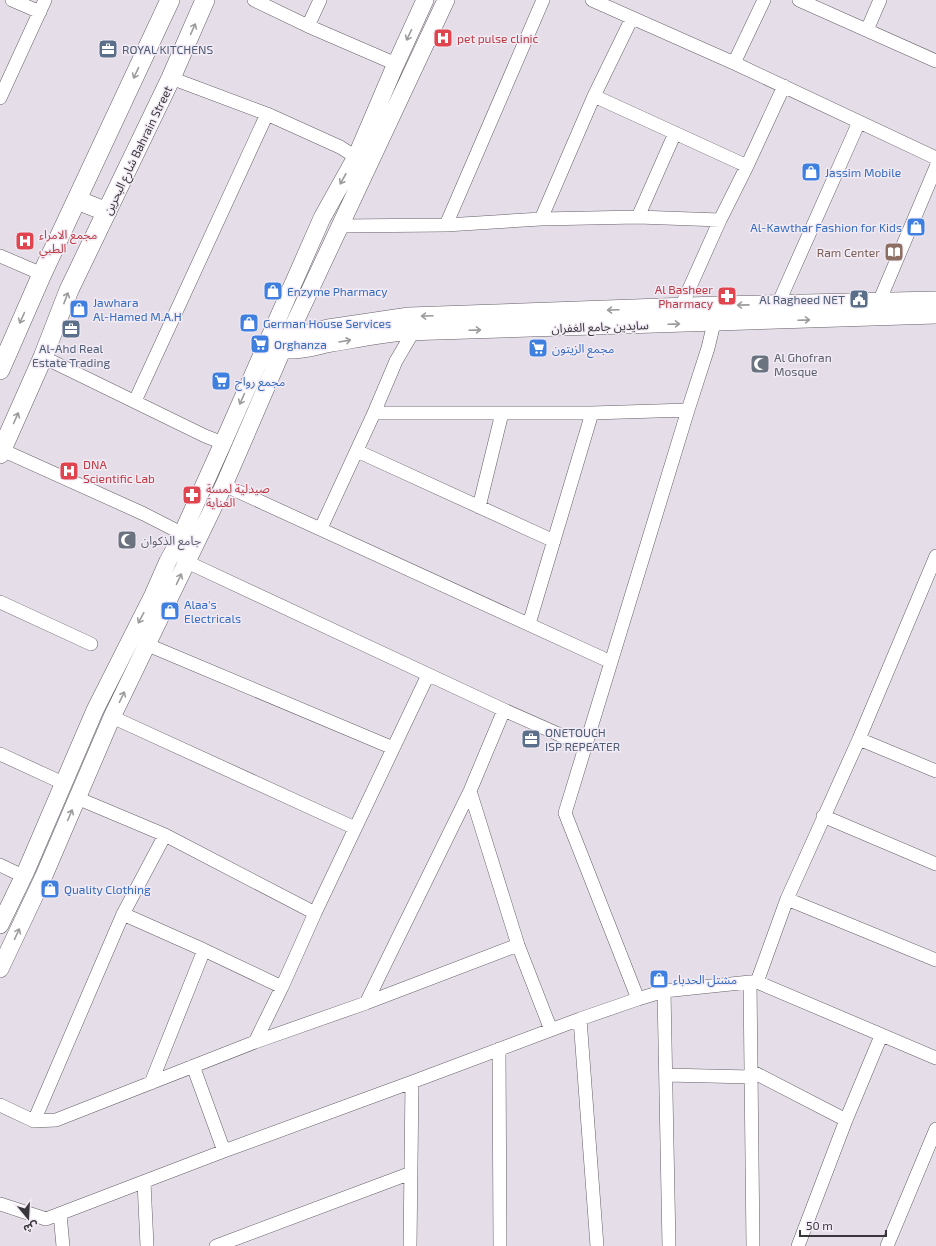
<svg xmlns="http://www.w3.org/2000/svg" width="936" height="1246" viewBox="0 0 936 1246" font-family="'Exo 2','Noto Sans Arabic',sans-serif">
	<rect width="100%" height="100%" fill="#e5dee8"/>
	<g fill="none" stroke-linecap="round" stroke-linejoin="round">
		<g stroke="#655f68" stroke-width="14">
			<path id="minor" d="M12 0 40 12
				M254 0 308 26 396 64
				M592 0 734 63 936 158
				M799 0 936 61
				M308 26 320 0
				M867 30 880 0
				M734 63 764 0
				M171 78 267 114 340 147 356 157
				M594 96 747 166
				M0 98 45 0
				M638 217 675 133
				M541 219 594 96 632 18
				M446 225 543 0
				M339 226 446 225 541 219 638 217 720 220
				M0 256 42 274
				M778 304 859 122
				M681 307 720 220 747 166 784 86
				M876 309 936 167
				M43 357 205 436 223 443
				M135 401 267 114
				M374 413H592L688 410
				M2 450 144 514 183 534
				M357 451 554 541
				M224 485 611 662
				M479 507 502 413
				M321 528 374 413 396 361 413 332
				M187 562 504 710 585 746
				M0 602 91 644
				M529 624 592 413
				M148 645 393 748
				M112 717 355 828
				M859 739 936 771
				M0 754 63 783
				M470 791 518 945 551 1030
				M77 798 165 835 315 913
				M823 816 936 864
				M0 865 23 876
				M787 899 936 960
				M123 914 204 950 282 987
				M750 982 753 1246
				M757 982 787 899 859 739 936 556
				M664 991 669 1246
				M638 999 565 813 688 410 708 348 714 323
				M366 1003 470 791 504 710
				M580 1019 597 1246
				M255 1042 282 987 315 913 428 675
				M499 1049 500 1246
				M193 1066 224 1151
				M751 1071 846 1120
				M666 1075 751 1077
				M151 1083 204 950
				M0 1105 34 1121 56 1120 255 1042 366 1003 518 945
				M34 1121 123 914 165 835
				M144 1182 147 1246
				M0 1204 46 1219 224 1151 412 1082 580 1019 638 999 664 991 750 982H757L936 1058
				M60 1214 63 1246
				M216 1246 411 1173
				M410 1246 412 1082
				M798 1246 846 1120 881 1036
				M887 1246 936 1129"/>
		</g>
		<g stroke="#655f68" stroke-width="18">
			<path id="tertiary" d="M281 335 288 337 296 336 328 328 409 316 717 305 936 300
				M272 347C293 354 311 347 332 343 356 339 380 334 405 332L936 315
				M0 925 26 871 95 710 153 595 168 561 183 534 186 525 223 443 322 218 356 157 394 68 425 0
				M0 969 43 878 112 717 224 485 288 337 446 0"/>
		</g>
		<g stroke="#655f68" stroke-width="20">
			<path id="secondary" d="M77 200 107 212
				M0 370 42 274 170 0
				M0 454 43 357 69 290 171 78 205 0"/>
		</g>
		<use href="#minor" stroke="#fff" stroke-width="13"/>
		<use href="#tertiary" stroke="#fff" stroke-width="17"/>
		<use href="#secondary" stroke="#fff" stroke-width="19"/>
	</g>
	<defs><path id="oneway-shaft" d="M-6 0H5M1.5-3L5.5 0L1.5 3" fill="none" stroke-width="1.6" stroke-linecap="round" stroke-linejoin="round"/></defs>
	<g stroke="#9c9b9d">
		<use href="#oneway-shaft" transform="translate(193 29) rotate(-66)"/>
		<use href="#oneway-shaft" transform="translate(409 35) rotate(115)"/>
		<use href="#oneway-shaft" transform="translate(136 73) rotate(115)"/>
		<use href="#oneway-shaft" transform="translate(343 179) rotate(119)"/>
		<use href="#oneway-shaft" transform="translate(66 298) rotate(-69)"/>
		<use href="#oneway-shaft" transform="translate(743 305) rotate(179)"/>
		<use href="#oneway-shaft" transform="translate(613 310) rotate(178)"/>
		<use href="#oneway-shaft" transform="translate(427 316) rotate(178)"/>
		<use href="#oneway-shaft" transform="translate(22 318) rotate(114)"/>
		<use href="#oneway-shaft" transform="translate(804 320) rotate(-2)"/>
		<use href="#oneway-shaft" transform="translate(674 324) rotate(-2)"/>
		<use href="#oneway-shaft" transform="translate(475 330) rotate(-2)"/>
		<use href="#oneway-shaft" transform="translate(345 341) rotate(-10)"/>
		<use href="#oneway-shaft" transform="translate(242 399) rotate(114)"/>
		<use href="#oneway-shaft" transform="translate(16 418) rotate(-66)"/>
		<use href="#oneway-shaft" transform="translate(179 579) rotate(-65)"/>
		<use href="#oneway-shaft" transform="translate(141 618) rotate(118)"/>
		<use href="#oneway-shaft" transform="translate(122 697) rotate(-64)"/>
		<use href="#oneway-shaft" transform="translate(70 815) rotate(-67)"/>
		<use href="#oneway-shaft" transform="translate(17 934) rotate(-65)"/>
	</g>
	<defs>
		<g id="hospital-square" transform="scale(1)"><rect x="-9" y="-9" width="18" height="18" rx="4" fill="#e0444e" stroke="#f2ebf5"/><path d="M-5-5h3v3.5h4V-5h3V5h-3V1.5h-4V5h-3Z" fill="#fff"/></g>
		<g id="office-square" transform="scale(1)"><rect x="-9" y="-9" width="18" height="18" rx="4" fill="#5c6f8a" stroke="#f2ebf5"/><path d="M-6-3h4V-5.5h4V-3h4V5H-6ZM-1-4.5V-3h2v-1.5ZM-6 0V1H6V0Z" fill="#fff"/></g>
		<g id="shop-square" transform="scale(1)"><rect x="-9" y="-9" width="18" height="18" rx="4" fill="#3f7fe0" stroke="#f2ebf5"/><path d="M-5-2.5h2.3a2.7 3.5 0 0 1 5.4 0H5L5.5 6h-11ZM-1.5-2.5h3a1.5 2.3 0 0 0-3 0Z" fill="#fff"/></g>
		<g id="library-square" transform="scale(1)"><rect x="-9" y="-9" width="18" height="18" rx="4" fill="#8d6e63" stroke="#f2ebf5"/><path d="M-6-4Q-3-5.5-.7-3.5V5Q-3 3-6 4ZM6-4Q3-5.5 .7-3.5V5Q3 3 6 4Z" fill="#fff"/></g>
		<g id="pharmacy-square" transform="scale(1)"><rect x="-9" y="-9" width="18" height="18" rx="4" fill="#e0444e" stroke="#f2ebf5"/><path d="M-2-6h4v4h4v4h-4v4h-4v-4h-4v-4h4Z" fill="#fff"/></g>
		<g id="civic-square" transform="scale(1)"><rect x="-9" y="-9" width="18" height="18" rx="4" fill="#5c6f8a" stroke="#f2ebf5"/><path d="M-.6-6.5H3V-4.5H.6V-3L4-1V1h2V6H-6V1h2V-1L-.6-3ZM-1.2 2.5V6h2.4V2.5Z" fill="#fff"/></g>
		<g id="supermarket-square" transform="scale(1)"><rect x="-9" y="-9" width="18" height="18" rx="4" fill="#3f7fe0" stroke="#f2ebf5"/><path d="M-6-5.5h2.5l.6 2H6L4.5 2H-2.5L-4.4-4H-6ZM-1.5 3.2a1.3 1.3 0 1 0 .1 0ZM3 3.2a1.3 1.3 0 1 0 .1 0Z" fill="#fff"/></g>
		<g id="mosque-square" transform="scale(1)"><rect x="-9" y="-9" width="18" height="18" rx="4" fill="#6b7280" stroke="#f2ebf5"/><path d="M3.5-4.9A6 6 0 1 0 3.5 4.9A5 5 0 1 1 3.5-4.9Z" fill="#fff"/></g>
	</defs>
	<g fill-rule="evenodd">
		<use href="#hospital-square" x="443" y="38"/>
		<use href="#office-square" x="108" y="49"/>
		<use href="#shop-square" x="811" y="172"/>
		<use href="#shop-square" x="916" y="227"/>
		<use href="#hospital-square" x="25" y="241"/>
		<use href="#library-square" x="894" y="252"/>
		<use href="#shop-square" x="273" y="291"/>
		<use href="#pharmacy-square" x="727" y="296"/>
		<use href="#civic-square" x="859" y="299"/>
		<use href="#shop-square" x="79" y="309"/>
		<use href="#shop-square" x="249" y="323"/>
		<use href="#office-square" x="71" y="329"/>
		<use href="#supermarket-square" x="260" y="344"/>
		<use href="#supermarket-square" x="538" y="348"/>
		<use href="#mosque-square" x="760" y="364"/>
		<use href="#supermarket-square" x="221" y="381"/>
		<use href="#hospital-square" x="69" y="471"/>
		<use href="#pharmacy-square" x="192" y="495"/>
		<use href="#mosque-square" x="127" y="540"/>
		<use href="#shop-square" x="170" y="611"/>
		<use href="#office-square" x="531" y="739"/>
		<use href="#shop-square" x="50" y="889"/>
		<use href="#shop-square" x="659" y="979"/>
	</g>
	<g text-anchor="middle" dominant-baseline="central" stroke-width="3" stroke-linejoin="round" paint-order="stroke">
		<g font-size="12" fill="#be3a42" stroke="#f2ebf5" text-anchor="start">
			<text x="457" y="38">pet pulse clinic</text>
			<text x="39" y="234">مجمع الامراء<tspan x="39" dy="14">الطبي</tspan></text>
			<text x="713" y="289" text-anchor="end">Al Basheer<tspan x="713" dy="14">Pharmacy</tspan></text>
			<text x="83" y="464">DNA<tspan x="83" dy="14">Scientific Lab</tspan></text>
			<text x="206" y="488">صيدلية لمسة<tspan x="206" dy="14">العناية</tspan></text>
		</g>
		<g font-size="12" fill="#4e5e75" stroke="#f2ebf5" text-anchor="start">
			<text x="122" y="49">ROYAL KITCHENS</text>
			<text x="845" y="299" text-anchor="end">Al Ragheed NET</text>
			<text x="71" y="348" text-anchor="middle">Al-Ahd Real<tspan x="71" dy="14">Estate Trading</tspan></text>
			<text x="545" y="732">ONETOUCH<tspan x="545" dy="14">ISP REPEATER</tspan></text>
		</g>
		<g font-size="12" fill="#39373b" stroke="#f2ebf5">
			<text transform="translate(137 150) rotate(-64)">شارع البحرين Bahrain Street</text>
			<text transform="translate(600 326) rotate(-2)">سايدين جامع الغفران</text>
		</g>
		<g font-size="12" fill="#366cbe" stroke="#f2ebf5" text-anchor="start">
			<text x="825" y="172">Jassim Mobile</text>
			<text x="902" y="227" text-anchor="end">Al-Kawthar Fashion for Kids</text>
			<text x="287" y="291">Enzyme Pharmacy</text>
			<text x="93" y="302">Jawhara<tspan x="93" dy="14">Al-Hamed M.A.H</tspan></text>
			<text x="263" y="323">German House Services</text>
			<text x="274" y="344">Orghanza</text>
			<text x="552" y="348">مجمع الزيتون</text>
			<text x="235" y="381">مجمع رواح</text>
			<text x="184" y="604">Alaa's<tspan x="184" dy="14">Electricals</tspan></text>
			<text x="64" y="889">Quality Clothing</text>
			<text x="673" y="979">مشتل الحدباء</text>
		</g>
		<g font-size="12" fill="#785e54" stroke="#f2ebf5" text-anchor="end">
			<text x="880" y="252">Ram Center</text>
		</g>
		<g font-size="12" fill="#5b616d" stroke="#f2ebf5" text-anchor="start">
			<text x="774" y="357">Al Ghofran<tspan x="774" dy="14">Mosque</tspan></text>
			<text x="141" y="540">جامع الذكوان</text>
		</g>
	</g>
	<g transform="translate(28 1218) rotate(162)" stroke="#f2ebf5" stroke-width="3" paint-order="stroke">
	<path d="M0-3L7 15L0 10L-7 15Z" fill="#39373b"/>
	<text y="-6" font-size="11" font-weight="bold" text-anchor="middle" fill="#39373b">ش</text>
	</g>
	<path d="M800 1230v6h86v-6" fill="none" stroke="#39373b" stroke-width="2"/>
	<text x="806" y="1230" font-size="12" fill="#39373b" stroke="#f2ebf5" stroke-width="3" paint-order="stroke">50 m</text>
</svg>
